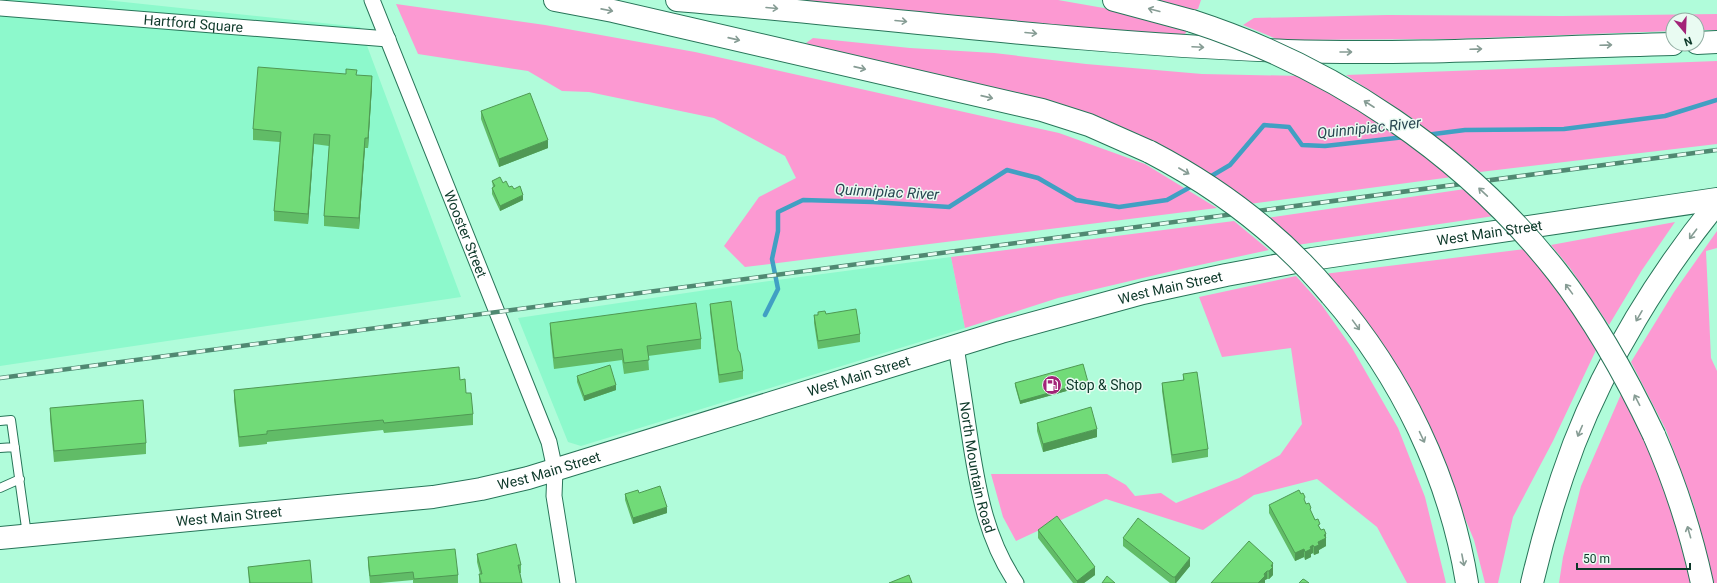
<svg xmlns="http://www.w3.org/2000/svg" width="1717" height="583" viewBox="0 0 1717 583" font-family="Roboto,sans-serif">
	<rect width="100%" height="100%" fill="#b0fcda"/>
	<path fill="#8df9cc" d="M0 0H105L360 27 461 297 0 366Z
		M951 257 965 328 581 446 568 442 518 318 740 285Z"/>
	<path fill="#fc99d2" d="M785 0H1058L1115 10 1189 29 1184 35 1096 31Z
		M1157 0H1201L1198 9H1196L1195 12Z
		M396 4 545 25 695 52 1059 133 1145 164 1217 208 745 267 724 246 759 197 796 178 785 156 714 118 589 92 562 91 528 71 418 54Z
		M1717 14V30H1697V20H1673V31L1454 39 1279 40 1243 25 1254 18 1387 15 1562 16Z
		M813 38 910 48 994 53 1086 64 1202 74 1302 76 1357 107 1426 155 1452 177 1249 204 1135 137 833 54 806 43Z
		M1717 61V144L1480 172 1413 119 1346 75Z
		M1465 189 1494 216 1297 245 1266 218Z
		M1234 221 1269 250 1181 269 1058 298 965 328 951 257Z
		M1675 222 1642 270 1609 325 1570 268 1551 245Z
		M1717 231V248L1706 251 1711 358 1717 371V583H1714L1694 506 1666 430 1631 362 1674 292Z
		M1525 249 1564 297 1597 348 1553 441 1513 517 1498 583H1485L1474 540 1446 473 1324 274Z
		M1296 276 1321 304 1352 348 1398 428 1425 497 1446 583H1407L1377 527 1317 479 1254 495 1203 530 1106 499 1016 541 1003 517 991 474H1107L1126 485 1135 496 1161 493 1176 503 1239 478 1280 455 1302 424 1291 348 1222 357 1199 297Z
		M1622 392 1645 439 1679 530 1693 583H1559L1563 557 1581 486Z"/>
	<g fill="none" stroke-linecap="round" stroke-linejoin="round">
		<path stroke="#41a0c3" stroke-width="4.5" d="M1426 135 1465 130 1564 129 1665 116 1717 100
			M1208 178 1230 165 1264 125 1289 127 1302 145 1325 146 1405 137
			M765 315 778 289 772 259 778 231V212L803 200 873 202 949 207 1007 170 1038 178 1076 200 1119 207 1167 200 1194 185"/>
		<g stroke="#287559" stroke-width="10">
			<path id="lane" d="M0 421 11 420 27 535
				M0 448 15 447
				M0 488 20 479"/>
		</g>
		<g stroke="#287559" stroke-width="17">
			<g id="street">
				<path id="s1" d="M372 0 549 442 555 470 554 496 568 583"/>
				<path id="s2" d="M0 8 388 39"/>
				<path id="s3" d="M956 346C961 379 966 412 971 445 979 495 987 540 1016 583"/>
			</g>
		</g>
		<g stroke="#287559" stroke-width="24">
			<g id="primary">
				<path id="s4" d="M0 538 433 497 481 489 528 478 1001 332 1143 293 1226 275 1312 259 1717 199"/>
			</g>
		</g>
		<g stroke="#287559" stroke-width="24">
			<path id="highway" d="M555 0 613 11 1042 110 1089 125 1150 152
				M677 0C880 17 1083 44 1287 51 1415 55 1545 47 1673 44
				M1114 0 1192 21
				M1697 43 1717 42
				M1331 295C1401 376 1450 477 1467 583
				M1654 435C1675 483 1691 532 1702 583
				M1532 583C1543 536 1557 489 1574 444 1607 359 1659 274 1717 203"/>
		</g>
		<use href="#lane" stroke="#fff" stroke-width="8"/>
		<use href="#street" stroke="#fff" stroke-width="15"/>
		<use href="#primary" stroke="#fff" stroke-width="22"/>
		<use href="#highway" stroke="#fff" stroke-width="22"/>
		<g stroke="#508972" stroke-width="4.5">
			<path id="rail" d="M0 378 1717 150"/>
		</g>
		<use href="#rail" stroke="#e9fbf2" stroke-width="3" stroke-dasharray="9" stroke-linecap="butt"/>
		<g stroke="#287559" stroke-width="24" stroke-linecap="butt">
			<path id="highway-bridge" d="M1192 21C1334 67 1464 154 1557 272 1596 322 1627 378 1654 435
				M1150 152C1219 188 1281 235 1331 295"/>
		</g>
		<use href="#highway-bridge" stroke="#fff" stroke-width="22"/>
	</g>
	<path fill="#61bc67" d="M357 75 372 86 368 148H365L359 229 324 226V216L329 146 314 144 308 224 274 221V211L280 142 253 140V129Z
		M481 111 548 148 499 167 481 119Z
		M492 181 503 183 509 187 514 189 523 200 500 211 492 194V188H493Z
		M710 304 738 350 743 371V379L719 383 710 312Z
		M818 312 826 314 860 334V342L818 349 814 323V315H818Z
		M550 323 701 339V349L648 356 649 370 624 374 622 360 554 369 550 333Z
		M1183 374 1208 449V457L1172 463 1162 391V383L1183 380Z
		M577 376 616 390 584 401 577 382Z
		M460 380 466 393 473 414V425L384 433 383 430 267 442V444L239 447 234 400V390Z
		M1015 383 1088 385 1020 404 1015 386Z
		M50 408 146 443V454L54 462 50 419Z
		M1037 423 1097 437 1043 452 1037 431Z
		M639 493 667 513 633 524 625 500V494Z
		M1305 502 1321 530 1326 534V546L1319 550V553L1314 555 1313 553 1311 554V557L1305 560 1304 557 1295 561 1269 513V505Z
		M1038 530 1095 575 1084 583H1073L1038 538Z
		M1123 538 1190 566 1176 583H1170L1123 546Z
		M1249 541 1273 571V575L1269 579H1267L1265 580V583Z
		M477 554 521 565V573H520L522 583H479V574H480L477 562Z
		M368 557 458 575V583H413V580L380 583H370L368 565Z
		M248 567 312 583H249Z"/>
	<path fill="#4f9954" d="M372 76V86L368 148V138Z
		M314 134V144L308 224V214Z
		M365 138V148L359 229V218Z
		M548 140V148L499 167V159Z
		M523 195V200L500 211V206Z
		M1088 382V385L1020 404V401Z
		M616 385V390L584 401V396Z
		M1097 429V437L1043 452V444Z
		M667 507V513L633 524V518Z
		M1326 534V546L1319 550V553L1314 555V547L1324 535Z
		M1313 545V553L1311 554V557L1305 560V552L1310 547Z
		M1304 549V557L1295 561V553Z
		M1190 558V566L1176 583H1175V577Z
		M1273 563V575L1269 579V571L1271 566Z
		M1095 567V575L1084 583H1077V581Z
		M1267 571V579L1265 580V583H1258Z"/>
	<path fill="#71db78" stroke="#4f9954" d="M258 67 346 74V69L357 70 356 75 372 76 368 138H365L359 218 324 216 330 135 314 134 308 214 274 211 281 132 253 129Z
		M530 93 548 140 499 159 481 111Z
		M500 177 503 183 506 181 509 187 512 186 514 189 520 186 523 195 500 206 492 188 495 186 492 181Z
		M731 301 738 350 740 353 743 371 719 375 710 304Z
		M696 303 701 339 647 346 649 360 624 363 622 349 554 358 550 323Z
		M856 309 860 334 818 341 814 315H818V312L825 311 826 314Z
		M1083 364 1088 382 1020 401 1015 383Z
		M610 365 616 385 584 396 577 376Z
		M459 367 460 380 465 379 466 393H471L473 414 384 423 383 420 267 431V434L239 437 234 390Z
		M1197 372 1208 449 1172 455 1162 383 1184 380 1183 374Z
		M143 400 146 443 54 451 50 408Z
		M1091 407 1097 429 1043 444 1037 423Z
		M660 486 667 507 633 518 625 494 638 490 639 493Z
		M1299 490 1301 494 1303 493 1305 497 1304 499 1306 504 1309 503 1311 508 1310 509 1315 520 1318 519 1320 524 1318 525 1321 530 1324 529 1326 534 1324 535 1326 538 1318 542 1319 545 1314 547 1313 545 1310 547 1311 549 1305 552 1304 549 1295 553 1269 505Z
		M1057 516 1095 567 1077 581 1038 530Z
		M1138 518 1190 558 1175 577H1173L1123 538Z
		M1249 541 1273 563 1271 566 1273 567 1269 571H1267L1264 574 1265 576 1258 583H1211Z
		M516 544 521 565H518L522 583H481L479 574H482L477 554Z
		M455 549 458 575 414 579 413 572 370 576 368 557Z
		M310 560 312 583H250L248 567Z
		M909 575 912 583H889Z
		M1107 576 1115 583H1102Z
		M1303 579 1305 580 1309 583H1299Z"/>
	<defs><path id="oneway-shaft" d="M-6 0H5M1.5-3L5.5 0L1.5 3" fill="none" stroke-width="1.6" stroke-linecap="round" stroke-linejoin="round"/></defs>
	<g stroke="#869c94">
		<use href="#oneway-shaft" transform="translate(772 8) rotate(5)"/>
		<use href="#oneway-shaft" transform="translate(607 10) rotate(11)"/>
		<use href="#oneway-shaft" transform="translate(1154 10) rotate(-165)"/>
		<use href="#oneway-shaft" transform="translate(901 21) rotate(5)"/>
		<use href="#oneway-shaft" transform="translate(1031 33) rotate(5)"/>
		<use href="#oneway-shaft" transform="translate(734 39) rotate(13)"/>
		<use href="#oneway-shaft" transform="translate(1606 45) rotate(-2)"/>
		<use href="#oneway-shaft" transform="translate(1198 47) rotate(3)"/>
		<use href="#oneway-shaft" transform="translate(1476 49) rotate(-2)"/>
		<use href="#oneway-shaft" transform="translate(1346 52)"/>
		<use href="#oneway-shaft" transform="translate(860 68) rotate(13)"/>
		<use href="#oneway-shaft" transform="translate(987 97) rotate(13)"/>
		<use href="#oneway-shaft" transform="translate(1369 104) rotate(-147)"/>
		<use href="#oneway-shaft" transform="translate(1184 171) rotate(30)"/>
		<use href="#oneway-shaft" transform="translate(1483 192) rotate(-137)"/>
		<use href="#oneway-shaft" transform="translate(1693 234) rotate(127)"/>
		<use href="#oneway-shaft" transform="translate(1569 289) rotate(-126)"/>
		<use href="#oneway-shaft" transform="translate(1639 316) rotate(120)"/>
		<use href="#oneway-shaft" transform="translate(1356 325) rotate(54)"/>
		<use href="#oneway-shaft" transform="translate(1637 400) rotate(-117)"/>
		<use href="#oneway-shaft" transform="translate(1580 431) rotate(113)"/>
		<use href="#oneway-shaft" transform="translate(1422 437) rotate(65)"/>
		<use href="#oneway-shaft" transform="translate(1689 532) rotate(-106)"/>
		<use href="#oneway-shaft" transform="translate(1463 560) rotate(79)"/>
	</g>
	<defs>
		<g id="fuel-disc" transform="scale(1)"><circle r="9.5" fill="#a22478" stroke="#e9fbf2"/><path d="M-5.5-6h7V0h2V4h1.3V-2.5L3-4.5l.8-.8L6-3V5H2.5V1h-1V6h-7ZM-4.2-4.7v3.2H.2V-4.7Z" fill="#fff"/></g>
	</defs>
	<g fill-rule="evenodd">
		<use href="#fuel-disc" x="1052" y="385"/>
	</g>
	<g text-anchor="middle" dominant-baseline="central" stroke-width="3" stroke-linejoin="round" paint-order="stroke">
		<g font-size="14" fill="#0d3829" stroke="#e9fbf2">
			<text stroke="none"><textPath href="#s2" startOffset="194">Hartford Square</textPath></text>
			<text stroke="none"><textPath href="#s4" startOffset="1526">West Main Street</textPath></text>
			<text stroke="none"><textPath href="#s1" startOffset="252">Wooster Street</textPath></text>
			<text stroke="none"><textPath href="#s4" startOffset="1202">West Main Street</textPath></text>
			<text stroke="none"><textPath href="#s4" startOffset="878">West Main Street</textPath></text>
			<text stroke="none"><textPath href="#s3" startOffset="123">North Mountain Road</textPath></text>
			<text stroke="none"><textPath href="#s4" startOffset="554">West Main Street</textPath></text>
			<text stroke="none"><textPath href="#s4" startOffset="230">West Main Street</textPath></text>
		</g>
		<g font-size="14" fill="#0d3829" stroke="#e9fbf2" text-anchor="start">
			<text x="1066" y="385">Stop &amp; Shop</text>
		</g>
		<g font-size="15" font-style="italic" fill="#294651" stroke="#e9fbf2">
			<text transform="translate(1369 128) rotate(-6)">Quinnipiac River</text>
			<text transform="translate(887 192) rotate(3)">Quinnipiac River</text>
		</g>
	</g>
	<g transform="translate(1685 32) rotate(161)"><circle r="19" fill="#e9fbf2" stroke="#91ada2"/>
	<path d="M0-3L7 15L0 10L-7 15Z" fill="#a22478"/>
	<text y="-6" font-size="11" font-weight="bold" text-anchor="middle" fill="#0d3829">N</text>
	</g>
	<path d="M1577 563v6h113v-6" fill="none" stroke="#0d3829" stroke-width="2"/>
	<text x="1583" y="563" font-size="12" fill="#0d3829" stroke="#e9fbf2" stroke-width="3" paint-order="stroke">50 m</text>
</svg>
